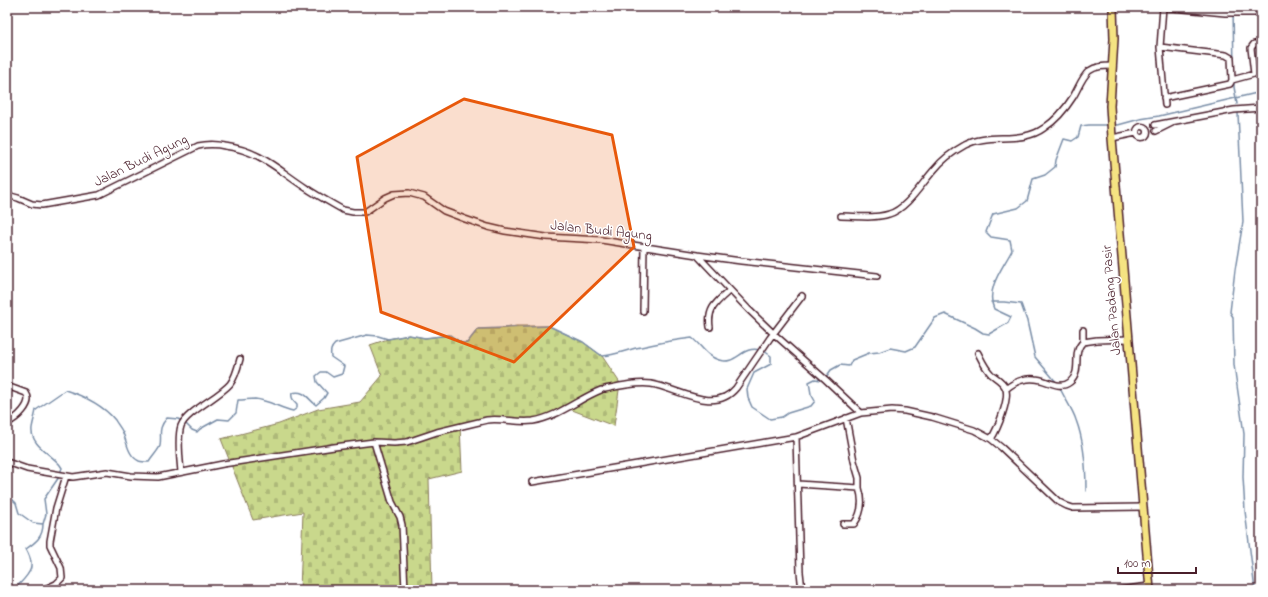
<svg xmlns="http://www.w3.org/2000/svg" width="1268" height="597" viewBox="0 0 1268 597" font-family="'Indie Flower',sans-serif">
	<defs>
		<pattern id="cemetery-stones" width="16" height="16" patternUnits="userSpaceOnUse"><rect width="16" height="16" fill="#c9d88c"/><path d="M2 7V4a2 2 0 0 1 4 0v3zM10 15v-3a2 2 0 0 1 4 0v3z" fill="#aeb979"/></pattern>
	</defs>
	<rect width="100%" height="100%" fill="#fff"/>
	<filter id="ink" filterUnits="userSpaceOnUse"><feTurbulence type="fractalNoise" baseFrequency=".025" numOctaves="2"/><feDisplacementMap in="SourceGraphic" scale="8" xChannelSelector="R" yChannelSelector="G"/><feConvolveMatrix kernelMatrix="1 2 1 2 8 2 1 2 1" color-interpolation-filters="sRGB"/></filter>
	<g filter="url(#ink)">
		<path fill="url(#cemetery-stones)" stroke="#8a7c5c" d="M516 326H549L583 342 602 356 620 383 614 426 567 408 537 423 503 417 460 425 462 471 429 479 432 590H300L303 512 253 520 221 439 279 424 318 409 360 402 382 376 370 345 388 339 409 335 425 338 450 335 462 343H467L478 329H500Z"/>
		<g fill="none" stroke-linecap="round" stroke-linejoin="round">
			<path stroke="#798da7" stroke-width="1.5" d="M1233 7 1234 74
				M1234 80V87L1237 104
				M1238 113 1243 222 1235 270 1230 312 1233 317 1234 365 1244 434 1243 477 1245 511 1255 590
				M1113 125H1118L1140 119 1159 116 1261 92
				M991 302H1004L1021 304 1027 321 1035 357 1057 383
				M764 351 771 356V364L754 373 747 389 748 398 752 407 770 419 782 417 788 413 811 406 815 401 811 394 809 382 815 379 821 380 823 379
				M826 377 831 370 840 365 849 366 852 360 869 353 879 352 890 348 906 351 915 347 935 318 945 314 975 328 983 333 989 334 1008 323 1011 317 994 309C985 289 1003 268 1012 250L1010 240 991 237 986 232 993 214 1018 208 1027 201 1033 179 1045 175 1055 167 1056 160 1064 139 1072 141 1078 137 1081 126 1089 125H1109
				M1059 386C1064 398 1072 408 1076 420 1084 441 1086 469 1086 491
				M185 423 192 430 197 432 200 429 218 419 229 420 236 413 238 400C244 400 249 399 255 399 268 400 280 408 293 411L297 408V404C293 400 291 398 292 393 305 390 307 398 316 405L324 398 327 393 317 382 316 376 321 372H326L333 377 342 374 344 366 331 357C330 351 331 348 335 344L367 335 378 336 388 339 409 335 425 338 450 335 462 343H467L478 329 549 326 583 342 602 356C614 355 624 351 636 348 654 344 673 340 692 338 701 345 707 357 719 360 736 366 742 345 760 350
				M60 473 62 468 60 465C51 454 30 445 32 428 33 422 35 416 36 410L65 390C84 396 102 404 115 420 117 424 121 428 123 433 127 442 128 456 139 461 142 462 146 462 149 462 152 457 158 451 160 446 162 434 157 429 167 418L178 419 182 421
				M7 494 16 503 19 513 33 523 43 524C43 537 36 542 26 549 38 570 27 575 14 590
				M43 524 46 514 44 499 59 477"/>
			<g stroke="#4a1f2b" stroke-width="8">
				<path id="minor" d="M1163 7 1225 13H1261
					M1163 7 1160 47 1165 105
					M1160 47 1226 55 1231 58 1232 80 1230 84 1164 98
					M1232 80 1254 74 1251 48 1254 44H1261
					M1155 125 1234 110 1261 108
					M1136.5 132a5.5 5.5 0 1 1 11 0a5.5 5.5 0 1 1-11 0Z
					M1156 131 1172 123
					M1112 138 1136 133
					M7 195 18 198 32 204 42 205 99 195 198 146C207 144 216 144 225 146 261 151 278 170 306 188 318 196 331 203 343 210L353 212H365L385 198 394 194 409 193 424 197 444 211 465 219 488 227 505 231 546 237 601 240 697 255 748 309 774 334 826 380 861 413 892 410 905 411 932 417 974 430 991 439 1002 448 1059 502 1067 506 1073 508 1143 507
					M841 216C856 216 874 219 889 214 907 209 922 183 934 170 942 160 954 151 965 145 989 132 1021 145 1044 128 1055 121 1066 108 1073 97 1078 89 1082 77 1089 71 1096 66 1104 66 1112 66
					M697 255 741 261 877 276
					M643 311 644 246
					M710 327C707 308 717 302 730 290
					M1083 342V330
					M978 353C982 361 985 368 991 374 996 378 1002 381 1005 387 1011 397 997 430 991 439
					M7 386 26 393C34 404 16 419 7 423
					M605 389C619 386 636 382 651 384 678 388 714 415 736 388L770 338 802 296
					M1006 389C1014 382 1025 378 1035 379 1046 379 1059 391 1070 382 1083 371 1071 353 1083 342L1097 340 1129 339
					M796 437 800 572 802 590
					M374 442 392 502 400 517 402 525 405 590
					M7 462 27 469 73 477 107 472 131 476 158 477 223 464 334 447 374 442 394 443 407 442 437 432 487 420C502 418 518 423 533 421 558 417 578 399 601 390
					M181 472C180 459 177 438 181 426 186 412 219 397 230 384 235 378 238 367 240 359
					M532 482 796 437 861 413
					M798 484 859 488V478L854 461 846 418
					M843 524H854C862 513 863 500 859 488
					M43 590 56 584 62 578 61 568 50 545V541L56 508 66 476
					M1119 590 1149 586"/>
			</g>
			<g stroke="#4a1f2b" stroke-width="10">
				<path id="highway" d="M1113 7 1114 39 1110 106 1112 138 1150 590"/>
			</g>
			<use href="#minor" stroke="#fff" stroke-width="5"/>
			<use href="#highway" stroke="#f5e382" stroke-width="7"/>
		</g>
	</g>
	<path fill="#e8590c" fill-opacity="0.2" stroke="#e8590c" stroke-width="3" stroke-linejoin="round" d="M464 99 612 135 634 247 514 362 381 312 357 157Z"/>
	<g text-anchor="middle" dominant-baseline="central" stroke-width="3" stroke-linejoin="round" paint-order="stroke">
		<g font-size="14" fill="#4a1f2b" stroke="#fff">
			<text transform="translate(141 161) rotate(-26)">Jalan Budi Agung</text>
			<text transform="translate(601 231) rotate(6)">Jalan Budi Agung</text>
			<text transform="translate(1112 300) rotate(-95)">Jalan Padang Pasir</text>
		</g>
	</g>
	<rect width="1268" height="597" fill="none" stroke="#fff" stroke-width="24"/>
	<rect x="12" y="12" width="1244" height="573" fill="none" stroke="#4a1f2b" stroke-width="1.5" filter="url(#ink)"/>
	<path d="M1118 567v6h78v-6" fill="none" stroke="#4a1f2b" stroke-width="2"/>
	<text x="1124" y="567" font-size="12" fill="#4a1f2b" stroke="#ffffff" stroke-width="3" paint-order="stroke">100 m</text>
</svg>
